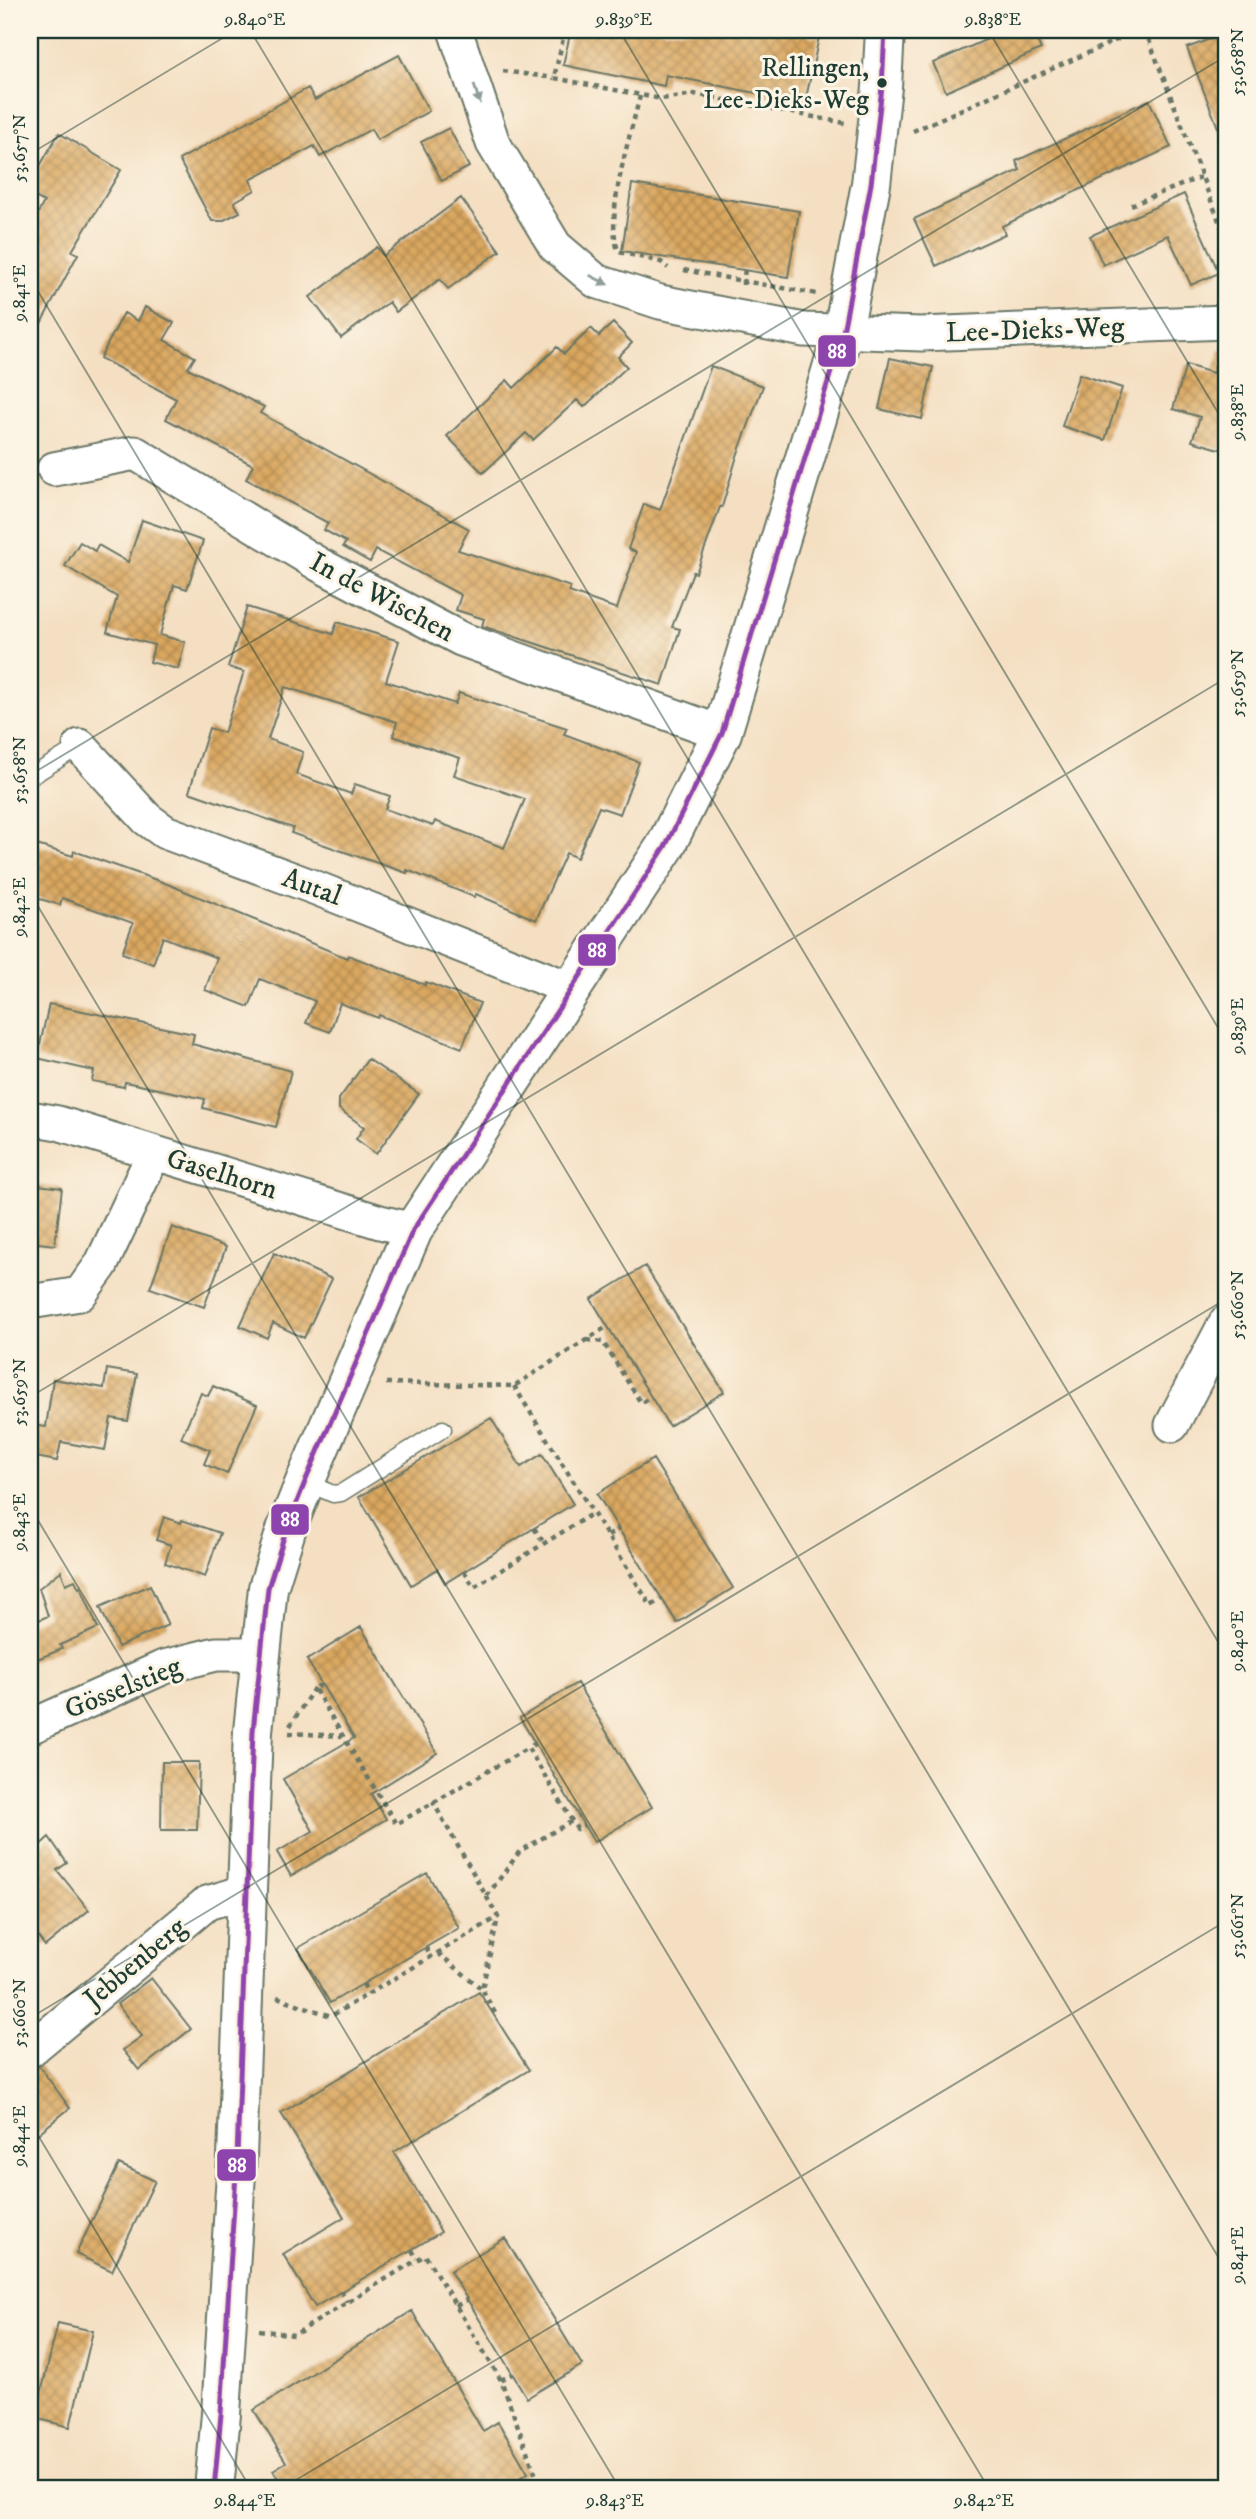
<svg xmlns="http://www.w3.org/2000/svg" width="1256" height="2519" viewBox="0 0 1256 2519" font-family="'IM FELL DW Pica',serif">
	<defs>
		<pattern id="building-cross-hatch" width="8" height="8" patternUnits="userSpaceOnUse" patternTransform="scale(1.75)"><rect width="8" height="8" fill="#daa75f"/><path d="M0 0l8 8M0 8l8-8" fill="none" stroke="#b0894f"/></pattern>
	</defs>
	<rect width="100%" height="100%" fill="#fcf5e5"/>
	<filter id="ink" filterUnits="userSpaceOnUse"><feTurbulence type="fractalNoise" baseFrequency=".0143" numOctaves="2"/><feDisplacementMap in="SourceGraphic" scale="14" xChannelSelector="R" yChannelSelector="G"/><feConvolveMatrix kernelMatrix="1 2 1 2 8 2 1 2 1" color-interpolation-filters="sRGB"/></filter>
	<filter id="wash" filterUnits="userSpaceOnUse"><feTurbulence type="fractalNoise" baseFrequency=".00686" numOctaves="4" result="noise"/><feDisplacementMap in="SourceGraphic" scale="28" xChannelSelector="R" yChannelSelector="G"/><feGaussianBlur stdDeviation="1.57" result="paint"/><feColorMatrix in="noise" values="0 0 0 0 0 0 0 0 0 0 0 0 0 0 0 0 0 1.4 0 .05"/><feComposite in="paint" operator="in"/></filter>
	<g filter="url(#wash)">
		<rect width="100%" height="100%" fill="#f4dfc2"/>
		<g id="blocks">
			<path fill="url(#building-cross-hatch)" fill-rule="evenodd" d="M571 30H785L819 37 805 103 666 75 664 86 563 65Z
				M1008 30H1032L1041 49 946 92 933 63Z
				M1226 33V143H1224L1187 48Z
				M399 55 429 111 377 140 371 129 320 157 314 146 250 180 255 190 234 202 240 212 222 221H212L179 160 308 88 315 100Z
				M1149 100 1171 147 1002 226 1005 234 936 266 914 219 1020 170 1016 161Z
				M449 128 469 167 442 181 421 142Z
				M59 133 121 170 72 251 78 254 30 344V228L44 202 30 194V183Z
				M632 184 799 211 788 277 622 251Z
				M1184 194 1219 273 1191 285 1168 235 1103 265 1090 236Z
				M461 198 500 251 448 289 440 279 396 312 389 302 341 338 310 297 377 247 383 256Z
				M145 307 174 323 164 340 195 357 188 368 264 407 260 413 469 529 458 550 571 587 569 592 617 609 636 552 628 549 644 504 660 510 711 366 763 386 737 456 722 507H720L696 573 693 572 672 627 680 629 662 685 482 626 484 619 456 610 461 595 376 550 370 562 343 547 346 542 324 530 328 523 246 479 253 465 166 419 176 399 100 358 124 313 138 321Z
				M613 323 632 343 618 357 627 367 584 407 577 400 533 440 526 433 483 473 447 436 507 380 514 388 557 347 564 354 591 328 599 336Z
				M1220 350 1226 351V451L1192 441 1200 417 1173 409 1186 365 1213 373Z
				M890 358 933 367 922 419 879 409Z
				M1079 374 1122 388 1105 440 1062 426Z
				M142 520 203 541 187 589 174 585 160 635 185 642 178 669 150 662 154 645 107 632 117 597 65 566 80 542 95 551 98 545 128 562Z
				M247 607 333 634 337 622 399 641 386 681 455 704 459 693 567 728 564 734 639 762 620 814 599 807 577 858 566 853 536 920 476 894 474 897 407 870V873L336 849 291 833 293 828 189 792 209 728 224 733 244 672 228 667ZM285 687 397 722 393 736 460 758 454 775 525 799 504 848 435 821 433 826 385 809 390 796 355 784 351 794 296 774 303 752 268 739Z
				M30 843 73 856 74 851 165 883 347 958 348 955 425 985 426 982 480 1003 462 1048 379 1015 378 1018 340 1003 330 1032 306 1023 315 1001 260 979 249 1007 205 990 217 958 163 937 153 964 122 953 133 923 62 898 60 905 30 896Z
				M49 1004 194 1034 192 1044 291 1071 276 1127 203 1108 205 1099 125 1082 124 1087 92 1081 94 1071 37 1058Z
				M368 1059 419 1094 376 1154 356 1139 364 1127 339 1109V1099Z
				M30 1184 62 1188 55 1245 30 1242Z
				M172 1227 226 1247 204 1307 150 1288Z
				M274 1253 332 1279 304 1338 273 1323 267 1338 240 1326Z
				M645 1266 724 1392 669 1426 591 1299Z
				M107 1369 137 1374 128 1421 111 1418 105 1450 61 1442 57 1461 30 1456V1425L46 1427 53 1379 104 1388Z
				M213 1386 257 1405 227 1474 204 1464 210 1450 181 1438 201 1393 208 1396Z
				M491 1418 521 1467 542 1454 573 1504 445 1583 437 1569 411 1585 359 1497Z
				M653 1459 733 1588 677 1623 597 1494Z
				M164 1517 181 1523 182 1520 220 1533 205 1577 165 1563 171 1545 156 1540Z
				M61 1571 66 1584 75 1580 79 1588 81 1587 98 1628 60 1645 62 1649 30 1662V1624L48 1616 39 1588Z
				M150 1585 168 1625 118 1647 100 1607Z
				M361 1627 437 1753 371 1794 386 1819 291 1876 277 1852 313 1831 283 1779 354 1738 307 1660Z
				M577 1683 652 1807 594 1842 520 1718Z
				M162 1762H199L197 1830H161Z
				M49 1837 67 1863 57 1870 89 1910 45 1946 30 1926V1838L38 1847Z
				M427 1873 459 1928 330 2003 298 1948Z
				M151 1978 191 2029 139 2070 123 2050 142 2036 117 2004Z
				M479 1992 529 2070 394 2152 441 2232 315 2307 283 2254 344 2217 281 2113Z
				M39 2066 70 2108 30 2140V2069Z
				M119 2164 155 2181 112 2271 76 2254Z
				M505 2238 582 2365 527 2398 450 2271Z
				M412 2311 483 2431 498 2422 528 2473 500 2489H284L273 2470 286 2462 254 2410Z
				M58 2323 93 2331 70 2427 35 2418Z"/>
		</g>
	</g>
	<g filter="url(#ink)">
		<use href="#blocks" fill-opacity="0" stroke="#6a7666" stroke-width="2"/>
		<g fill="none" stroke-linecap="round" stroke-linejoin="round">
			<g stroke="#6a7666" stroke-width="19">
				<path id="service" d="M30 775 35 774 80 746
					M305 1482 333 1494 341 1493 443 1429"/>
			</g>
			<g stroke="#6a7666" stroke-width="37">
				<path id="minor" d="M455 30 493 143 555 246 596 281 660 302 804 330 921 334 1226 322
					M54 469 135 453 320 565 461 639 722 733
					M80 746 147 819 165 832 316 888 571 989
					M30 1118 58 1123 380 1222 413 1230
					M30 1302 80 1294 101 1265 154 1153
					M1172 1425 1226 1322
					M30 1727 164 1667 216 1654H260
					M30 2050 207 1903 248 1891"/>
			</g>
			<g stroke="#6a7666" stroke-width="42">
				<path id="tertiary" d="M214 2489 221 2414 237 2157 253 1731 268 1588 287 1527 305 1482 413 1230 665 847 722 733 843 332 871 184 882 87 885 30"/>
			</g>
			<path stroke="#6a7666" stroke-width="4.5" stroke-dasharray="5 5" stroke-linecap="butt" d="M565 30 554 78 661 99 694 94 845 123
				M1145 30 1226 239
				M503 71 554 78
				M640 96C631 133 603 219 619 252L661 262 668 268
				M913 131 1139 30
				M1131 205 1201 177
				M684 270 743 281V285
				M745 270 743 281 817 294
				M587 1340 603 1342 641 1403 651 1397
				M386 1383 514 1386 608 1326
				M514 1386 651 1606 662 1599
				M534 1528 544 1543
				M608 1536 619 1529
				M464 1571 474 1587 593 1513
				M321 1685 314 1688 396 1824 528 1748
				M290 1726 314 1688
				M289 1733 343 1736
				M536 1743 528 1748 577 1829 584 1825
				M487 1896 520 1851 572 1821
				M426 1948 431 1957
				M438 1953 482 1989
				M363 1984 369 1994
				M277 1997 331 2016 498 1917 433 1802
				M495 2013 482 1989 498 1918
				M412 2250 417 2259
				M341 2291 347 2302
				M456 2306 468 2299
				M259 2330 294 2335 425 2255 501 2380 538 2481 524 2489
				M501 2380 512 2374"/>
			<use href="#service" stroke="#fff" stroke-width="16"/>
			<use href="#minor" stroke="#fff" stroke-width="33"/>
			<use href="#tertiary" stroke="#fff" stroke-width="38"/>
			<g stroke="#fcf5e5" stroke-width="10">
				<path id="bus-1" d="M214 2489 221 2414 237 2157 253 1731 268 1588 287 1527 305 1482 413 1230 665 847 722 733 843 332 871 184 882 87 885 30"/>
			</g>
			<use href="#bus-1" stroke="#8e44ad" stroke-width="5"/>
		</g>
		<defs><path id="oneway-solid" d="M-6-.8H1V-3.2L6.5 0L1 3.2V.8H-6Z" transform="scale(1.75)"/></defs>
		<g fill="#8f9e9a">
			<use href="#oneway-solid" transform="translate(477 94) rotate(72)"/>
			<use href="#oneway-solid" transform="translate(599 280) rotate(27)"/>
		</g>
	</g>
	<path fill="none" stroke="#1f3d34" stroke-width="2" stroke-opacity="0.45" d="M250 30 1226 1655M619 30 1226 1041M988 30 1226 426M30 154 236 30M30 278 1226 2270M30 775 1226 56M30 893 989 2489M30 1397 1226 678M30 1507 620 2489M30 2018 1226 1299M30 2122 251 2489M281 2489 1226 1921"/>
	<circle fill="#1f3d34" stroke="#fcf5e5" stroke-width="2.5" cx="882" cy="83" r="6"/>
	<g text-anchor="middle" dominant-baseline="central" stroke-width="6" stroke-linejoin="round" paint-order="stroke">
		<g font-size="26" fill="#1f3d34" stroke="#fcf5e5" text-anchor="end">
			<text x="869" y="68">Rellingen,<tspan x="869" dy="32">Lee-Dieks-Weg</tspan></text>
		</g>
		<g font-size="28" fill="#1f3d34" stroke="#fcf5e5">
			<text transform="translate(1035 330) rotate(-2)">Lee-Dieks-Weg</text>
			<text transform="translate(382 597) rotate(28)">In de Wischen</text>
			<text transform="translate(312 887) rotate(20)">Autal</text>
			<text transform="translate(222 1174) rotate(17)">Gaselhorn</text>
			<text transform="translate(123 1688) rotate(-22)">Gösselstieg</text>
			<text transform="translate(135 1963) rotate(-40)">Jebbenberg</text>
		</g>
	</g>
	<g stroke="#fcf5e5" stroke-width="2.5">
		<rect x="817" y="334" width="40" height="34" rx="7" fill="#8e44ad"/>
		<rect x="577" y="933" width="40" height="34" rx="7" fill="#8e44ad"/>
		<rect x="270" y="1503" width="40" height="33" rx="7" fill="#8e44ad"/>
		<rect x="216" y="2148" width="41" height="34" rx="7" fill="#8e44ad"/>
	</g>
	<g font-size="19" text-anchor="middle" font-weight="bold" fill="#fff">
		<text x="837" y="358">88</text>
		<text x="597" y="957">88</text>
		<text x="290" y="1526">88</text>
		<text x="237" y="2172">88</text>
	</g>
	<rect width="1256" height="2519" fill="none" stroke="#fcf5e5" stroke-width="77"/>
	<rect x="38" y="38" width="1180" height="2442" fill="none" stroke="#1f3d34" stroke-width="2.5"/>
	<g font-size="18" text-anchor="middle" fill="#1f3d34">
		<text x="255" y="25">9.840°E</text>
		<text x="624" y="25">9.839°E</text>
		<text x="993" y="25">9.838°E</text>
		<text transform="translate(1237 62) rotate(-90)" y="6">53.658°N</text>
		<text transform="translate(19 148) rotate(-90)" y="6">53.657°N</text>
		<text transform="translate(19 293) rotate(-90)" y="6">9.841°E</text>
		<text transform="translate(1237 412) rotate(-90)" y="6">9.838°E</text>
		<text transform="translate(1237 683) rotate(-90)" y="6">53.659°N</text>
		<text transform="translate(19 770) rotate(-90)" y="6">53.658°N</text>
		<text transform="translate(19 907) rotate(-90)" y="6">9.842°E</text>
		<text transform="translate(1237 1026) rotate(-90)" y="6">9.839°E</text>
		<text transform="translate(1237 1305) rotate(-90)" y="6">53.660°N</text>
		<text transform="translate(19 1392) rotate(-90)" y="6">53.659°N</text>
		<text transform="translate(19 1522) rotate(-90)" y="6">9.843°E</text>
		<text transform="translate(1237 1641) rotate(-90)" y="6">9.840°E</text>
		<text transform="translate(1237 1926) rotate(-90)" y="6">53.661°N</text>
		<text transform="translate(19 2013) rotate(-90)" y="6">53.660°N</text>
		<text transform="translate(19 2136) rotate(-90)" y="6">9.844°E</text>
		<text transform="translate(1237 2255) rotate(-90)" y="6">9.841°E</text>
		<text x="245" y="2506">9.844°E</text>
		<text x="615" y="2506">9.843°E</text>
		<text x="984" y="2506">9.842°E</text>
	</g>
</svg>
